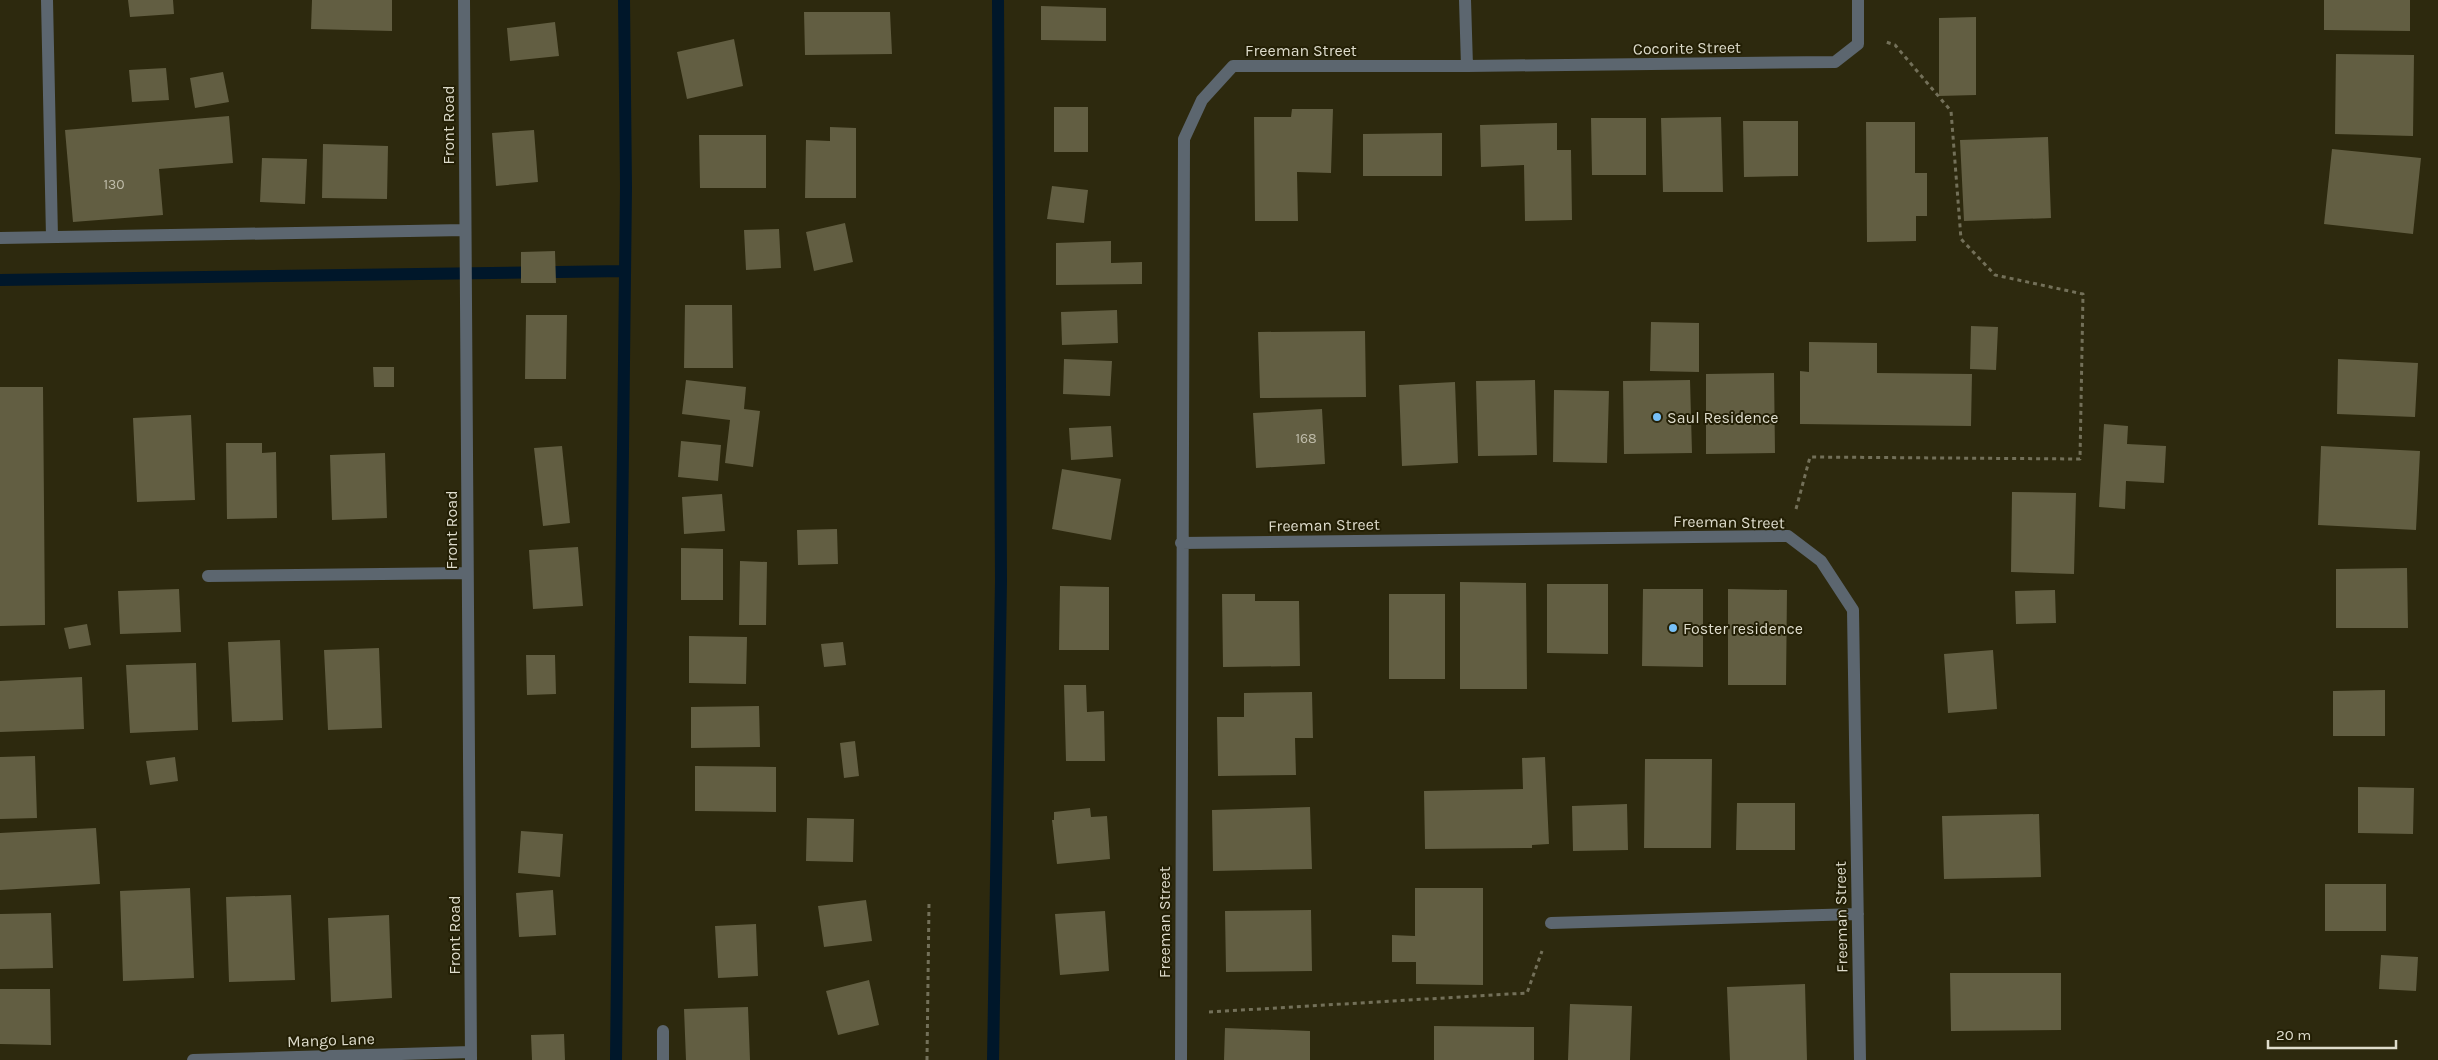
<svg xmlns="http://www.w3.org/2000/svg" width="2438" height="1060" viewBox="0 0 2438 1060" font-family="Karla,sans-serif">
	<rect width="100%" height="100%" fill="#2d290e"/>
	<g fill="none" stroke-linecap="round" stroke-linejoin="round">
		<path stroke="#00172a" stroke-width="12" d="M0 280 625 271
			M616 1060 626 187 624 0
			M993 1060 1001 581 998 0"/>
	</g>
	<path fill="#625e42" d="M128 0H173L174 14 130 17Z
		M312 0H392V31L311 29Z
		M2324 0H2410V31L2324 30Z
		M1041 6 1106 8V41L1041 40Z
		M804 12H890L892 54 805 55Z
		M1976 17V95L1939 96V18Z
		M555 22 559 56 510 61 507 28Z
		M734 39 743 86 687 99 677 52Z
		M2336 54 2414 55 2413 136 2335 134Z
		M166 68 169 100 132 102 129 70Z
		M223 72 229 102 195 108 190 78Z
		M1054 107H1088V152H1054Z
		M1292 109H1333L1331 173 1297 172 1298 221H1255L1254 117H1291Z
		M229 116 233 163 159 169 163 215 73 222 65 130Z
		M1721 117 1723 192H1663L1661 118Z
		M1591 118H1646V175H1592Z
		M1743 121H1798V176L1744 177Z
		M1866 122H1915V173H1927V216H1916V241L1867 242Z
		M1557 123V150H1571L1572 220 1525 221 1524 165 1481 167 1480 125Z
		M830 127 856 128V198H805L806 140 830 141Z
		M534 130 538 182 496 186 492 133Z
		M1442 133V176H1363V134Z
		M699 135H766V188H700Z
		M2048 137 2051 218 1964 221 1960 140Z
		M323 144 388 146 387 199 322 198Z
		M2332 149 2421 158 2413 234 2324 224Z
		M262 158 307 159 305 204 260 202Z
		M1052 186 1088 190 1084 223 1047 219Z
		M845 223 853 262 814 271 806 232Z
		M779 229 781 268 746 270 744 230Z
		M1111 241V263L1142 262V284L1056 285V243Z
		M555 251 556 283H521V252Z
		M685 305H732L733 368H684Z
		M1117 310 1118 343 1062 345 1061 312Z
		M526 315H567L566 379H525Z
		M1651 322 1699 323V372L1650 371Z
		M1971 326 1998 327 1996 370 1970 369Z
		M1365 331 1366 397 1260 398 1258 332Z
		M1809 342 1877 343V373L1972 374 1971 426 1800 424V371L1809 372Z
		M1064 359 1112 361 1110 396 1063 394Z
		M2338 359 2418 363 2415 417 2337 414Z
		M373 367H394V387H374Z
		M1774 373 1775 453 1706 454V374Z
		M686 380 746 387 744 409 760 411 753 467 725 463 730 420 682 414Z
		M1535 380 1537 455 1478 456 1476 381Z
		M1690 380 1692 453 1624 454 1623 381Z
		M1455 382 1458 463 1402 466 1399 385Z
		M0 387H43L45 625 0 626Z
		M1554 390 1609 391 1607 463 1553 462Z
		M1322 409 1325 464 1256 468 1253 413Z
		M191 415 195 500 137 502 133 418Z
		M2104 424 2128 426 2127 444 2166 446 2164 483 2126 481 2125 509 2099 507Z
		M1111 426 1113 457 1071 460 1069 428Z
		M681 441 721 445 718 481 678 477Z
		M226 443H262V453L276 452 277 518 227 519Z
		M562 446 570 523 543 526 534 448Z
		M2321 446 2420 451 2416 530 2318 525Z
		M385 453 387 518 332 520 330 455Z
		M1062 469 1121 479 1111 540 1052 529Z
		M2012 492 2076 493 2074 574 2011 572Z
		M722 494 725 531 684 534 682 497Z
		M837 529 838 564 798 565 797 530Z
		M578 547 583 606 533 609 529 550Z
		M681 548 723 549V600H681Z
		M740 561 767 562 766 625H739Z
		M2407 568 2408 628H2336V569Z
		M1460 582 1526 583 1527 689H1460Z
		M1547 584H1608V654L1547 653Z
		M1060 586 1109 587V650H1059Z
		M179 589 181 632 120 634 118 591Z
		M1643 589H1703V667L1642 666Z
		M1728 589 1787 590 1786 685H1728Z
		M2055 590 2056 623 2016 624 2015 591Z
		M1222 594H1255V601H1299L1300 666 1223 667Z
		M1389 594H1445V679H1389Z
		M87 624 91 645 69 649 64 628Z
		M689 636 747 637 746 684 689 683Z
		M280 640 283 720 232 722 228 642Z
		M843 642 846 665 824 667 821 644Z
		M379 648 382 728 328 730 324 650Z
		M1993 650 1997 709 1948 713 1944 654Z
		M526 655H555L556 694 527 695Z
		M196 663 198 730 130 733 126 665Z
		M82 677 84 729 0 732V681Z
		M1064 685H1086L1087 712 1104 711 1105 761H1066Z
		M2385 690V736H2333V691Z
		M1312 692 1313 738H1295L1296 775 1218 776 1217 717H1244V693Z
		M759 706 760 747 691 748V707Z
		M855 741 859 776 844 778 840 743Z
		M35 756 37 818 0 819V757Z
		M175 757 178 781 150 785 146 761Z
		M1545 757 1549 844 1532 845V848L1425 849 1424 791 1523 789 1522 758Z
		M1645 759H1712L1711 848H1644Z
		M695 766 776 767V812L695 811Z
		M2358 787 2414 788 2413 834 2358 833Z
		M1737 803H1795V850H1736Z
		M1627 804 1628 850 1573 851 1572 806Z
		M1310 807 1312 869 1213 871 1212 810Z
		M1090 808 1091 817 1107 816 1110 859 1057 864 1052 820H1054V812Z
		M2039 814 2041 877 1944 879 1942 816Z
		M807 818 854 819 853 862 806 861Z
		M96 828 100 884 0 890V833Z
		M521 831 563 834 560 877 518 873Z
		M2325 884H2386V931H2325Z
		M190 888 194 978 123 981 120 891Z
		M1415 888H1483V985L1416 984V962H1392V935L1415 936Z
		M553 890 556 935 519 937 516 893Z
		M291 895 295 980 229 982 226 897Z
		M866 900 872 941 824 947 818 906Z
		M1311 910 1312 971 1226 972 1225 911Z
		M1105 911 1109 971 1060 975 1055 914Z
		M51 913 53 968 0 969V914Z
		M389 915 392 998 331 1002 328 918Z
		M756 924 758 976 718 978 715 926Z
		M2381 955 2418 957 2416 991 2379 989Z
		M1950 973H2061V1030L1951 1031Z
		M869 980 879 1025 838 1035 826 991Z
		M1805 984 1807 1060H1730L1727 987Z
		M0 989H50L51 1045 0 1044Z
		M1570 1004 1632 1006 1630 1060H1568Z
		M748 1007 750 1060H686L684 1009Z
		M1434 1026 1534 1027V1060H1434Z
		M1225 1028 1310 1031V1060H1224Z
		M564 1034 565 1060H532L531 1035Z"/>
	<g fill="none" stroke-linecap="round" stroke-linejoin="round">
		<path stroke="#737059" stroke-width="3" stroke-dasharray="4 4" stroke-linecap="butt" d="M1796 509 1810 457 2080 459 2083 294 1995 275 1961 239 1951 111 1895 45 1886 42
			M1209 1012 1527 993 1542 951
			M927 1060 929 903"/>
		<path stroke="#5c666f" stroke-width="12" d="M47 0 52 237
			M464 0 471 1060
			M1467 66 1835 62 1858 44V0
			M0 238 465 230
			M1181 543 1788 536 1821 561 1853 610 1860 1060
			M208 576 467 573
			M1551 923 1858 914
			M663 1031V1060
			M193 1060 471 1052
			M1181 1060 1184 139 1202 100 1233 66H1467L1465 0"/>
	</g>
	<g fill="#77c0f7" stroke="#231f05" stroke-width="2">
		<circle cx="1657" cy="417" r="5"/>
		<circle cx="1673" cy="628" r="5"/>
	</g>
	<g text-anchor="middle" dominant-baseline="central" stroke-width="4" stroke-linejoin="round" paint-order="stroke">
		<g font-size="14" fill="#bfbcaa">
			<text x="114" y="184">130</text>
			<text x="1306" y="438">168</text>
		</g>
		<g font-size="16" fill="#dedccc" stroke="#231f05">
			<text transform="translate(1687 48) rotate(-1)">Cocorite Street</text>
			<text x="1301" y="50">Freeman Street</text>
			<text transform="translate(448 125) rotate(-90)">Front Road</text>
			<text transform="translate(1729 522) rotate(1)">Freeman Street</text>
			<text transform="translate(1324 525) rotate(-1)">Freeman Street</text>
			<text transform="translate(451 530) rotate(-90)">Front Road</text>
			<text transform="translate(1841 917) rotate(-91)">Freeman Street</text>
			<text transform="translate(1164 922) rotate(-90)">Freeman Street</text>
			<text transform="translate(454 935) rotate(-90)">Front Road</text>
			<text transform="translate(331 1040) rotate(-2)">Mango Lane</text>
		</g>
		<g font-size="16" fill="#dedccc" stroke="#231f05" text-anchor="start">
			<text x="1667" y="417">Saul Residence</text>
			<text x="1683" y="628">Foster residence</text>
		</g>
	</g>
	<path d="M2268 1040v8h128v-8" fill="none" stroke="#dedccc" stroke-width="2.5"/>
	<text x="2276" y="1040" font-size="15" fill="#dedccc" stroke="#231f05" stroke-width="4" paint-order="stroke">20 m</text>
</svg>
